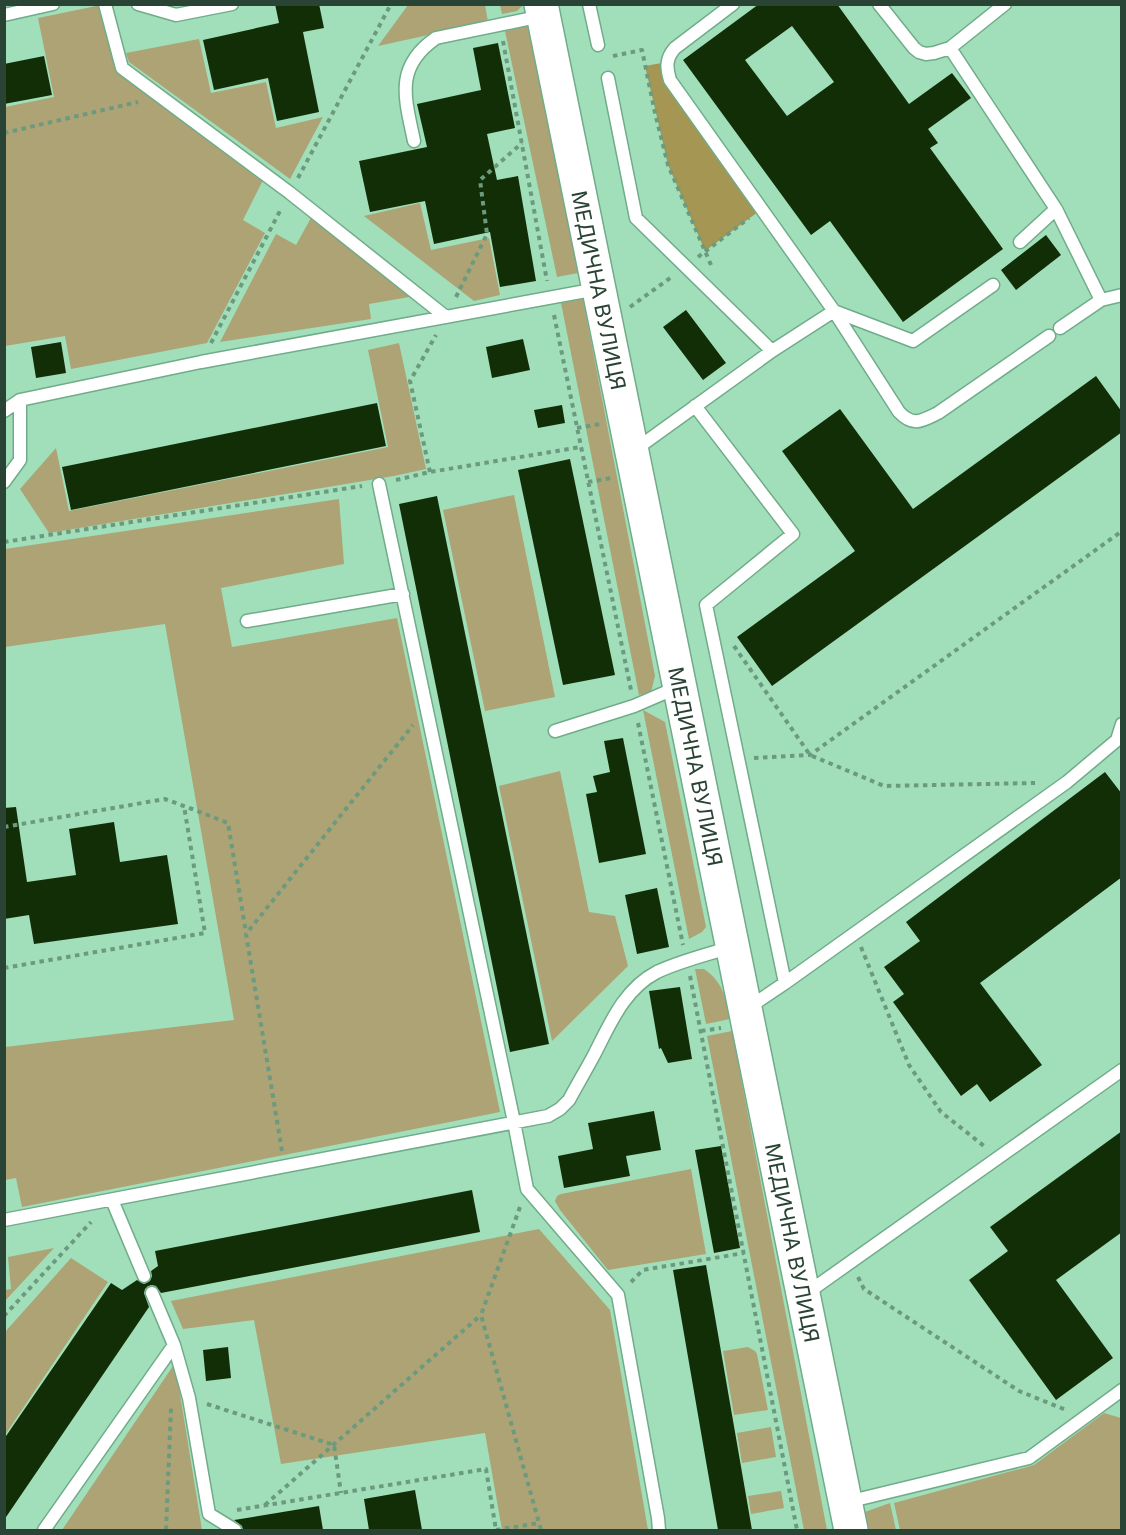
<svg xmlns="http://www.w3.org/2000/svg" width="1126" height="1535" viewBox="0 0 1126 1535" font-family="Inter,sans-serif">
	<rect width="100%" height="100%" fill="#a1dfba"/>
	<path fill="#ada375" d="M101 5 119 73 263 180 243 220 265 233 207 343 71 369 65 336 5 346V107L54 97 38 18Z
		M408 5H485L488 22 378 46Z
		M500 5V4L523 5 517 11 502 14Z
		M528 26 578 273 557 277 505 31Z
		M199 39 211 93 266 82 276 128 323 117 290 179 129 62 126 53Z
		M420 203 431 250 489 238 500 295 474 301 364 216Z
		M312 216 415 296 369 304 371 319 220 342 276 234 296 245Z
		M583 299 655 676 651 692 639 695 561 303Z
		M399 343 426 469 394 476 49 533 20 489 56 448 69 511 388 447 368 350Z
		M514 495 555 697 485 711 443 510Z
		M339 499 344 564 221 588 232 647 397 618 500 1112 22 1207 16 1178 5 1180V1047L234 1020 165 624 5 647V549Z
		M643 710 665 722 706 927 702 932 689 939Z
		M560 771 589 912 615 916 628 966 552 1041 499 786Z
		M695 969H704C724 983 725 997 730 1019L706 1024Z
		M732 1031 827 1530H804L707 1036Z
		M691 1169 706 1254 608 1270 560 1210 555 1201 557 1196 561 1194Z
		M539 1229 610 1310 648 1530H502L485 1433 281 1464 254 1320 183 1329 171 1301Z
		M54 1248 5 1301V1290L11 1289 8 1257Z
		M71 1258 108 1282 5 1435V1332Z
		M748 1347 755 1351 757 1354 768 1410 734 1415 723 1351Z
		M175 1363 202 1530H62Z
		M1104 1413 1121 1418V1530H900L894 1503 1034 1465Z
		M771 1427 776 1457 742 1463 737 1433Z
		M781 1491 784 1508 751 1514 748 1496Z
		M890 1503 896 1530H863L862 1513Z"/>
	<path fill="#a59753" d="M667 62V71L762 209 705 251 668 165 645 66Z"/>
	<path fill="#122e06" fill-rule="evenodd" d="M275 4H319L324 28 303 32 319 112 277 121 268 78 214 90 203 40 279 23Z
		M759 4H837L909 104 952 73 971 98 928 129 938 143 930 148 1003 249 903 322 830 221 811 235 683 60ZM792 26 834 82 787 116 745 60Z
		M498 43 515 128 487 134 497 180 518 176 536 281 500 287 490 232 434 244 425 201 370 212 359 161 427 147 417 104 481 90 473 48Z
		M44 56 52 95 4 104V64Z
		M1046 235 1061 255 1016 290 1001 270Z
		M686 310 726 363 703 380 663 327Z
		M523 339 530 370 492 378 486 347Z
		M61 342 66 373 36 378 31 347Z
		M1096 376 1122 412V432L772 686 737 637 855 551 782 451 840 409 913 509Z
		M377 403 386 446 71 510 62 467Z
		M562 405 565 423 538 428 534 410Z
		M570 459 615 675 563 685 518 470Z
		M437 496 549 1044 510 1052 399 504Z
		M623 738 646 854 599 863 586 794 597 792 593 776 610 772 604 741Z
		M1105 772 1122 794V877L980 983 1042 1065 990 1102 977 1084 961 1096 893 1002 904 994 884 967 920 941 906 922Z
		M16 807 27 882 76 875 69 829 114 822 120 862 167 855 178 924 34 944 29 915 4 919V808Z
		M657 888 669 947 637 954 625 895Z
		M680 987 692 1059 668 1063 661 1048 659 1049 649 991Z
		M654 1111 661 1150 626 1156 630 1176 564 1188 558 1156 593 1149 588 1123Z
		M1122 1131V1232L1056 1280 1113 1358 1056 1400 969 1280 1008 1251 990 1227Z
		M721 1146 740 1248 714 1253 695 1150Z
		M472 1190 480 1232 161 1293 156 1286 152 1285 148 1286 145 1289 144 1293 149 1307 4 1520V1439L111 1283 122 1290 137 1280 144 1284 150 1281 152 1276 151 1271 158 1266 155 1251Z
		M706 1265 752 1530H718L707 1467 673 1270Z
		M228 1347 231 1378 206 1381 203 1350Z
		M415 1490 422 1530H369L364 1499Z
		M319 1506 323 1530H243L242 1526 234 1520Z"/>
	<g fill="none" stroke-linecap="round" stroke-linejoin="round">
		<g stroke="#70ac89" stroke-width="15">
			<path id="lane" d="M105 4 122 68 290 193 446 317
				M138 4 176 15 232 4
				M589 4 598 45
				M879 4 914 48 919 52 926 54 934 53 950 48 1005 4
				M4 15 53 4
				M950 48 1056 209 1101 300 1060 328
				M608 78 636 218 772 351
				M414 141C405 98 394 67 436 38L542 16
				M1020 242 1056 209
				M1101 300 1122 295
				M834 311 899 412C913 427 922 421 938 413L1049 336
				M834 311 913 341 993 285
				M695 406 793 534 706 605 785 983 748 1008
				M4 411 20 400
				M636 449 772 351 834 311 670 80C666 67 666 58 675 48L733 4
				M4 482 20 460V400L201 362 597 289
				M379 484 514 1122 527 1189 618 1295 658 1518 659 1530
				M247 621 403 594
				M555 731 634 706 678 687
				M785 983 1067 782 1117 740 1122 724
				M112 1200 144 1276
				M4 1220 548 1116 560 1109 569 1100C577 1085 586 1070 594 1055 610 1024 624 989 657 972 680 961 706 955 731 947
				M807 1293 1122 1070
				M174 1345 189 1398 209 1514 235 1530
				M847 1502 1029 1458 1122 1390
				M44 1530 174 1345 152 1293"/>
		</g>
		<g stroke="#70ac89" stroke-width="36">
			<g id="secondary">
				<path id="s1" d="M541 4 851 1530"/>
			</g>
		</g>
		<path stroke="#6c9a7f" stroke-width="4" stroke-dasharray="4.5 4.5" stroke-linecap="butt" d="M503 41 547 281
			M613 56 642 50 655 113 668 165 711 265
			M4 133 138 102
			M298 178 391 4
			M698 257 749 218
			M456 297 487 234 480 180 522 143
			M630 307 673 276
			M554 315 631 690
			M211 343 281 209
			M577 428 600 424
			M430 472 410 381 436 335
			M396 480 430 472 581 447
			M588 482 611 478
			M4 542 362 486
			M734 646 810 755 884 786 1035 783
			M638 723 683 945
			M754 758 810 755 1122 531
			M4 827 165 799 192 809 228 823 246 933
			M861 947 909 1065 941 1112 984 1146
			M4 968 205 933 184 806
			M690 976 797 1530
			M701 1031 721 1028
			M282 1151 246 934 413 725
			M520 1207 481 1315 541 1530
			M858 1277 864 1289 1019 1391 1066 1410
			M631 1282 643 1270 744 1253
			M4 1316 91 1222
			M207 1404 334 1445 341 1493
			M265 1505 481 1315
			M237 1510 486 1469 496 1530
			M166 1530 171 1408
			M496 1530 539 1523"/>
		<use href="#lane" stroke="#fff" stroke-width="12"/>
		<use href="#secondary" stroke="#fff" stroke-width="33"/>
	</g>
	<g text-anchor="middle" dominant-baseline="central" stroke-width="6" stroke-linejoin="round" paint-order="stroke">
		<g font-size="21" fill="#294334" stroke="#d9f8e5">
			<text stroke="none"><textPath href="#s1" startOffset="292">МЕДИЧНА ВУЛИЦЯ</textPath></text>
			<text stroke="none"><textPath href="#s1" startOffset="778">МЕДИЧНА ВУЛИЦЯ</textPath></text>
			<text stroke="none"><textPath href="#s1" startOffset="1264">МЕДИЧНА ВУЛИЦЯ</textPath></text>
		</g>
	</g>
	<rect width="1126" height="1535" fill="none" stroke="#294334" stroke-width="12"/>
</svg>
